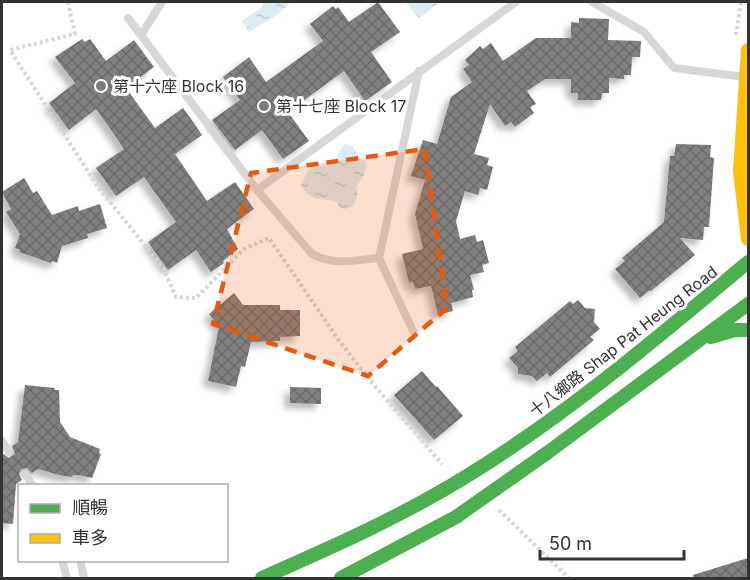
<svg xmlns="http://www.w3.org/2000/svg" width="750" height="580" viewBox="0 0 750 580" font-family="Inter,'Noto Sans TC',sans-serif">
	<defs>
		<pattern id="water-ripples" width="26" height="14" patternUnits="userSpaceOnUse" patternTransform="scale(1.5)"><rect width="26" height="14" fill="#ddebf3"/><path d="M2 4q2-2 4 0t4 0M15 11q2-2 4 0t4 0" fill="none" stroke="#becad1"/></pattern>
		<pattern id="building-cross-hatch" width="8" height="8" patternUnits="userSpaceOnUse" patternTransform="scale(1.5)"><rect width="8" height="8" fill="#818181"/><path d="M0 0l8 8M0 8l8-8" fill="none" stroke="#6a6a6a"/></pattern>
		<filter id="shadow"><feDropShadow dx="-5.5" dy="5.5" stdDeviation="3" flood-color="#0004"/></filter>
	</defs>
	<rect width="100%" height="100%" fill="#fff"/>
	<path fill="url(#water-ripples)" d="M264 2H290L280 13 249 32 242 21 262 7Z
		M405 2H440L419 18Z
		M344 144 352 146 361 160 365 161C368 173 361 178 356 188 359 195 356 200 352 207L344 209 339 207 337 202C320 196 312 204 301 185L309 169C332 163 332 168 344 144Z"/>
	<path fill="url(#building-cross-hatch)" filter="url(#shadow)" d="M378 2 400 32 371 52 392 82 365 101 344 71 288 112 309 141 283 159 262 130 235 150 212 120 240 100 223 77 249 57 266 82 323 41 310 24 333 6 336 9 338 7 349 22Z
		M579 18 609 19 608 40 641 41 640 57H632L631 75H624V79L609 78V93H602L601 100H578V93H571V79H545L527 91 536 104 530 107 534 113 515 127 511 122 505 126 490 104 474 154 489 158 487 165 493 167 487 190 480 188 478 195 465 191 456 221 460 239 475 235 477 242 483 240 489 263 482 265 484 272 470 275 474 290H472L473 297 451 303 453 311 438 315 431 286 415 289 413 282 409 283 402 254 423 249 415 214 425 180 411 176 423 140 437 144 451 97 472 82 463 69 469 65 465 60 480 46 483 49 491 43 503 61 536 38H571V22L579 23Z
		M82 39 85 42 90 39 106 61 134 40 154 67 126 88 155 128 183 108 194 123 202 135 175 154 207 201 235 182 254 209 227 229 238 249 223 261 224 263 211 272 196 250 168 270 148 242 176 222 144 177 116 196 96 168 124 149 109 127 96 109 69 130 49 103 75 83 55 57Z
		M676 144 711 145 710 157 714 158 709 227H704L703 240 680 238 695 255 651 291 650 290 640 298 615 269 625 261 622 258 664 222 670 156H674Z
		M24 178 33 193 37 191 52 215 78 206 79 211 100 204 107 228 87 234 88 238 62 246 57 263 52 261 51 263 19 252 20 250 15 248 20 234 6 212 11 209 2 192Z
		M234 293 243 305H280V310H300V336L280 337V341L251 342 245 367 241 366 236 387 208 381 219 327 209 314Z
		M578 300 585 308 595 309 594 322 600 329 590 337 594 340 550 377 547 373 537 381 532 376 518 374V368L509 358 518 351 515 347 570 301 573 304Z
		M422 371 436 387 437 386 463 416 434 440 394 395Z
		M25 385 55 388 54 390H59L60 422 70 437 100 449 99 453 101 454 92 478 79 475H73L72 477 59 475 38 469 32 473 27 468 21 469 19 474 22 480 16 484 13 524 2 523V453L9 458 15 454 12 446 18 442Z
		M290 387 321 388V404L290 403Z
		M748 558V579H694L693 575Z"/>
	<g fill="none" stroke-linecap="round" stroke-linejoin="round">
		<path stroke="#d6d6d6" stroke-width="4" stroke-dasharray="3 3" stroke-linecap="butt" d="M68 2 75 34 10 50 98 187 163 268 176 297 196 298 244 249 269 238 340 342 373 384 442 464
			M736 35 741 2
			M499 510 569 578"/>
		<path stroke="#d7d7d7" stroke-width="8" d="M592 2 644 32 674 68 745 77
			M128 18 257 190 312 254C333 266 356 260 379 258
			M141 35 162 2
			M257 190 516 2
			M413 331 379 258 419 71
			M2 441 9 452
			M25 474 33 486
			M62 560 67 578
			M80 560 84 578"/>
		<path stroke="#4caf50" stroke-width="14" d="M711 337 735 330H748
			M262 578C330 548 398 518 462 479 564 417 656 339 748 262
			M341 578 456 517 547 453 748 304"/>
		<path stroke="#ffc107" stroke-width="14" d="M748 50 740 171 748 239"/>
	</g>
	<path fill="#e8590c" fill-opacity="0.2" stroke="#e8590c" stroke-width="4.5" stroke-dasharray="12 8" stroke-linejoin="round" d="M425 149 447 308 368 376 213 324 251 173Z"/>
	<g fill="#7a7a7a" stroke="#fff" stroke-width="2">
		<circle cx="101" cy="86" r="6"/>
		<circle cx="264" cy="106" r="6"/>
	</g>
	<g text-anchor="middle" dominant-baseline="central" stroke-width="6" stroke-linejoin="round" paint-order="stroke">
		<g font-size="16" fill="#333" stroke="#fff" text-anchor="start">
			<text x="113" y="86">第十六座 Block 16</text>
			<text x="276" y="106">第十七座 Block 17</text>
		</g>
		<g font-size="16" fill="#333" stroke="#fff">
			<text transform="translate(623 341) rotate(-38)">十八鄉路 Shap Pat Heung Road</text>
		</g>
	</g>
	<rect width="750" height="580" fill="none" stroke="#333333" stroke-width="6"/>
	<rect x="18" y="484" width="210" height="78" fill="#ffffff" stroke="#adadad" stroke-width="1.5"/>
	<rect x="30" y="504" width="30" height="9" fill="#4caf50" stroke="#adadad" stroke-width="1.5"/>
	<text x="72" y="514" font-size="18" fill="#333333">順暢</text>
	<rect x="30" y="534" width="30" height="9" fill="#ffc107" stroke="#adadad" stroke-width="1.5"/>
	<text x="72" y="544" font-size="18" fill="#333333">車多</text>
	<path d="M540 550v9h144v-9" fill="none" stroke="#333333" stroke-width="3"/>
	<text x="549" y="550" font-size="18" fill="#333333" stroke="#ffffff" stroke-width="4.5" paint-order="stroke">50 m</text>
</svg>
